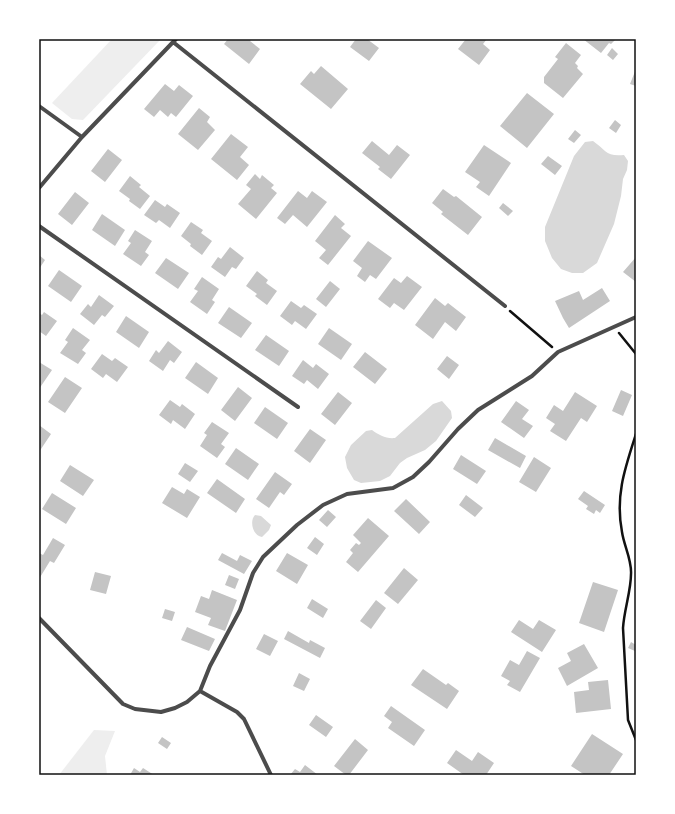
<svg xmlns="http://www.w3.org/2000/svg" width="675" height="814" viewBox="0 0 675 814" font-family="'Fira Sans',sans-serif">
	<rect width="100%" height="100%" fill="#fff"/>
	<path fill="#eee" d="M112 39H161L83 120 72 119 52 103Z
		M94 730 115 731 105 756 107 775H59Z"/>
	<path fill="#d9d9d9" d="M593 141C606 150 606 157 624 155L628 161 627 170 623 179 621 196 614 224 597 263 583 273H572L561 269 552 258 545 241V227L574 156 585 142Z
		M442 401 451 411 452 418 436 441 425 450 407 458 400 463 390 476 380 481 361 483 354 480 347 468 345 457 351 445 366 431 372 430C379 435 386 439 395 438L433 404Z
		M255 515 261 516 271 525 269 530 262 537C253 536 249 521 255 515Z"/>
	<path fill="#c4c4c4" d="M228 39H252L250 41 260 49 249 64 224 44Z
		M356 39H367L379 48 369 61 350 47Z
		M466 39H487L483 44 490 50 479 65 458 49Z
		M583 39H616L611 44 609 43 601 53Z
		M566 43 581 55 575 63 578 66 577 68 583 74 563 98 544 83V77L558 59 555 57Z
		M612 48 618 54 613 60 607 55Z
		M321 66 348 89 331 109 300 84 311 71 314 74Z
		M636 69V86L630 84Z
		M165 84 174 91 179 85 193 96 176 117 171 113 168 117 160 110 154 117 144 109Z
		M527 93 554 114 527 148 500 126Z
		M199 108 210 117 207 122 215 130 198 150 178 134Z
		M615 120 621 125 616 133 609 128Z
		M575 130 581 135 574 143 568 139Z
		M231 134 248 147 240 157 249 165 237 180 211 159Z
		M372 141 389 155 397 145 410 155 391 179 378 169 380 167 362 153Z
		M484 145 511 163 489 196 476 187 480 182 465 172Z
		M108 149 122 160 105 182 91 171Z
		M548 156 562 166 555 175 541 164Z
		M255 174 260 179 262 175 274 185 271 188 277 193 256 219 238 204 251 189 246 185Z
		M130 176 141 185 139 187 150 196 140 209 129 201 130 199 119 191Z
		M443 189 454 197 456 196 482 217 468 235 441 214 443 212 432 203Z
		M298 191 307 198 312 191 327 202 307 227 293 215 285 224 277 218Z
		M75 192 89 203 72 225 58 214Z
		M155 200 165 207 167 204 180 213 170 228 159 220 156 223 144 215Z
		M503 203 513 211 508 216 499 208Z
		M102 214 125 230 115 246 92 230Z
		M335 215 345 224 341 228 351 236 328 265 319 258 326 250 315 241Z
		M191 222 203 230 201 233 212 241 202 255 190 246 191 244 181 236Z
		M135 230 152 241 145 252 149 255 141 266 123 254 131 243 128 241Z
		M368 241 392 258 376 279 370 275 365 282 357 276 362 268 353 261Z
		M230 247 244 258 236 269 232 267 225 277 211 267 218 257 221 259Z
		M39 255 45 260 39 269Z
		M636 257V282L623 272Z
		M166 258 189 273 178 289 155 273Z
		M59 270 82 286 71 302 48 286Z
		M257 271 268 280 266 283 277 291 267 305 255 296 257 294 246 286Z
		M407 276 422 287 404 310 394 303 390 308 378 299 394 278 401 283Z
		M202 277 219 289 212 300 215 302 207 314 190 302 198 291 194 289Z
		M330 281 340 289 326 307 316 299Z
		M602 288 610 301 569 328 563 318 555 301 579 291 583 300Z
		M99 295 114 306 105 317 102 315 94 325 80 314 88 304 91 307Z
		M435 298 445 306 448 303 466 317 456 331 445 322 433 339 415 325Z
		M291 301 301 308 304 305 317 314 306 329 295 321 292 325 280 316Z
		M229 307 252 323 241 338 218 323Z
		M44 312 57 321 46 336 39 331V313L42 315Z
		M126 316 149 332 139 348 116 332Z
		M73 328 90 340 82 350 86 353 78 364 60 353 68 342 65 340Z
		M329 328 352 344 341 360 318 344Z
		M266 335 289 351 279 366 255 350Z
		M168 341 182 352 174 363 170 360 163 371 149 361 156 350 159 353Z
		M365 352 387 369 375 384 353 367Z
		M102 354 112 361 115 358 128 367 117 382 106 374 103 378 91 369Z
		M447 356 459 365 449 379 437 369Z
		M303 360 313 368 316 364 329 374 318 389 307 380 304 384 292 376Z
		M39 362 52 370 39 389Z
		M196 362 218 378 208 394 185 378Z
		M65 377 82 388 65 413 48 402Z
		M238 387 252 398 235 421 221 410Z
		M621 390 632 395 623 416 612 411Z
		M338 392 352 403 335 425 321 414Z
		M575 392 597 406 587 422 581 418 566 441 550 431 555 424 546 418 554 405 563 411Z
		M170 400 180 407 182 404 195 414 185 429 173 420 171 424 159 415Z
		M516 401 529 410 522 419 533 426 524 438 501 422Z
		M265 407 288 423 277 439 254 423Z
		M212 422 229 433 221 444 225 447 217 458 200 446 207 435 204 433Z
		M39 425 51 434 39 452Z
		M310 429 326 440 310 463 294 451Z
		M495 438 526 456 520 468 488 450Z
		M236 448 259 464 248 480 225 464Z
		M461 455 486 471 477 484 453 469Z
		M534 457 551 468 536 492 519 482Z
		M185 463 198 471 190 482 178 474Z
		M70 465 94 480 83 496 60 481Z
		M275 472 292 484 284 495 280 492 269 508 256 499Z
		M217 479 245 499 236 513 207 493Z
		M172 487 184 494 187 489 200 497 187 518 162 503Z
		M584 491 605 505 600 513 596 510 594 514 586 509 588 506 578 499Z
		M52 493 76 508 66 524 42 509Z
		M466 495 483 508 475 517 459 505Z
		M406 499 430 522 419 534 394 511Z
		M328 510 336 517 327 527 319 520Z
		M368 518 389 536 358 572 346 562 353 553 350 550 356 543 359 545 361 543 353 535Z
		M315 537 324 544 317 555 307 548Z
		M53 538 65 545 54 563 50 561 39 579V553L43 555Z
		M222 553 237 561 240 555 252 561 244 574 218 560Z
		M287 553 308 565 297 584 276 571Z
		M404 568 418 580 398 604 384 593Z
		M95 572 111 576 106 594 90 590Z
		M229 575 239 579 235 589 225 585Z
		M593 582 618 590 604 632 579 623Z
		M212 590 237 600 225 631 208 625 211 618 195 612 201 596 209 599Z
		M312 599 328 609 323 618 307 608Z
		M376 600 386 608 371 629 360 621Z
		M165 609 175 612 172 621 162 618Z
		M519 620 533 629 539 620 556 630 542 652 511 632Z
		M187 627 215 639 209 651 181 640Z
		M288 631 309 643 310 640 325 648 320 658 284 639Z
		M264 634 278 641 270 656 256 649Z
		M631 642 636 645 635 651 628 648Z
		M584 644 598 668 567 686 558 668 571 661 567 653Z
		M527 651 540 658 520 692 507 685 510 681 501 676 510 660 519 665Z
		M423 669 446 685 448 683 459 691 447 709 411 685Z
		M299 673 310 679 304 691 293 686Z
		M608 680 611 709 576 713 574 692 589 690 588 682Z
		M391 706 425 730 414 746 388 728 392 722 384 716Z
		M316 715 333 727 326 737 309 725Z
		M592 734 623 754 609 775H585L571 766Z
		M162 737 171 743 167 749 158 743Z
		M355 739 368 750 349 775H346L334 766Z
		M456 750 472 761 478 752 494 763 486 775H464L447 763Z
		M305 765 318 775H290L295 769 300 772Z
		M134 768 140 772 143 768 154 775H130Z"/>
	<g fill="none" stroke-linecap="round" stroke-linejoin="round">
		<path stroke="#111" stroke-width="2.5" d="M510 311 552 347
			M619 333 636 354
			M636 434C625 468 615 496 622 532 624 546 632 560 631 574 631 591 624 610 623 628L628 720 636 740"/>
		<path stroke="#4c4c4c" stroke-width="4" d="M173 42 505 306
			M39 106 82 137
			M39 188 82 137 176 39
			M39 226 298 407
			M39 618 123 704 135 709 161 712 175 708 187 702 200 691 210 666 240 610 253 573 263 557 297 525 323 505 347 494 393 488 413 477 429 462 458 429 478 410 532 376 558 352 636 317
			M200 691 237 712 244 719 271 775"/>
	</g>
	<rect width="675" height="814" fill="none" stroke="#ffffff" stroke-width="80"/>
	<rect x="40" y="40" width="595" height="734" fill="none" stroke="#111" stroke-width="1.5"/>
</svg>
